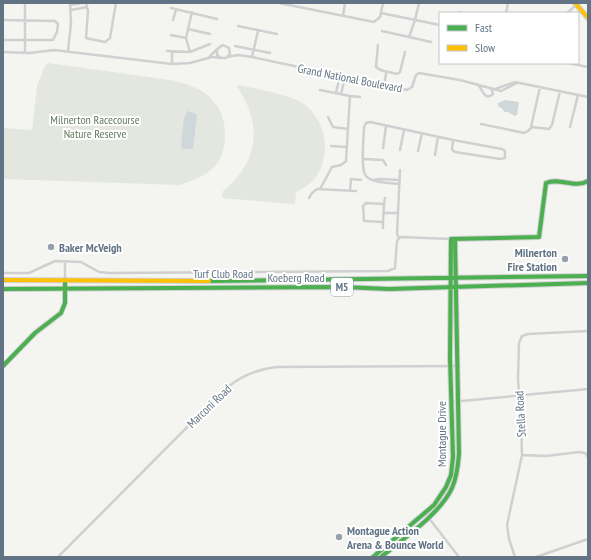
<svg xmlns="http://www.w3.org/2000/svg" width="591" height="560" viewBox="0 0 591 560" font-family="'PT Sans Narrow',sans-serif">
	<rect width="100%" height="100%" fill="#f4f4f1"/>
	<path fill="#e3e7df" d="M48 63 170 80C186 83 205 89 215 103 228 119 229 150 215 166 206 176 192 181 180 185L3 179V128L32 130 37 86 45 66Z
		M239 85C256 89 290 94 304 104 309 107 312 112 316 117 330 138 328 170 307 186 303 188 299 190 296 192L295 204 222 198 223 191C259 162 263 124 237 87Z"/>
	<path fill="#cfd7da" d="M505 100 519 102 517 115 515 116 508 112H504L503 109 498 106V103Z
		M187 111 194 113 197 115 193 148 192 149H183L181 146 184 119Z"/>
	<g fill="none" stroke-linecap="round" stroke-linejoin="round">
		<g stroke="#d0d2d3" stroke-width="6">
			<path id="fast" d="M209 281 588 276
				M3 289 343 287 389 289 588 283
				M3 366 35 333 61 313 65 303V280
				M373 557 434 505 446 487 451 475 453 457 450 358 451 239 539 237 546 183C560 177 574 189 588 181
				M381 557C404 538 440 514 452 488 457 477 458 466 459 454L455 239"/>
		</g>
		<g stroke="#d0d2d3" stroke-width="6">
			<path id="slow" d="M575 3 588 18
				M3 280 209 281"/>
		</g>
		<path stroke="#cfd0d1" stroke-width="2.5" d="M86 3 88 11 86 38 90 39 105 42 110 38 116 3
			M279 3 374 22 380 17 383 3
			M419 3 415 20 409 37 431 42
			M71 5 83 3
			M171 8 217 19
			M71 10 87 7
			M381 13 440 25
			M460 13 461 12
			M506 13 508 3
			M567 13 576 5
			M343 16 345 3
			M3 20 55 21 58 24 57 32 53 40H3
			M173 20 176 10
			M238 26 277 34
			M188 29 210 34
			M382 31 409 37
			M171 35 186 38
			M378 45 376 67C381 72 390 72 397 74L400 72 405 52
			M235 46 270 53
			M68 51 71 23 70 3
			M167 51 190 52 210 44
			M3 52 30 53 54 50 172 64 190 63 212 57 221 58
			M190 52 186 38 192 12
			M25 53V3
			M227 57 238 55 252 57 407 90 412 87 416 75 419 73 460 80 501 91 517 83
			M252 57 258 31
			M208 58C213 54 218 47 223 45L229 48 230 54 226 58H221L217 55V50
			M568 63 588 67
			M172 64V52
			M384 85 386 74
			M479 86C483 91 485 101 493 94L491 88
			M495 89 515 82 588 97
			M320 90 350 96 346 161 341 165 332 167 320 189
			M336 93 340 76
			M341 94 345 77
			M350 96 360 97
			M328 117 333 127 348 129
			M481 124 524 133 528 131 532 127 549 129 552 125 560 91
			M531 127 540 87
			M570 127 578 95
			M453 140 502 149 505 151V158L500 159 455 152 452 150Z
			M331 146 347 147
			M383 148 386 126
			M400 150 404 130
			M418 151 422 133
			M435 155 438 137
			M363 159 383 160 386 165
			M374 180 379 179 400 180
			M399 184C391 183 372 183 366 176 360 169 364 137 364 127L366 123 370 122 453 140
			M350 191 351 179 361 180
			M309 198 312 193 317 189 356 191
			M366 203 384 204 383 222 364 221 363 206Z
			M384 204 385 198
			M384 213H398
			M383 228V222
			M399 238 397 234 400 170
			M65 261V280
			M3 273H29L55 261 81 262 99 272 109 273 388 271 395 268 397 241 400 237 451 239
			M451 402 588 389
			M522 455 546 456 579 452 585 453 588 457
			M425 513 459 557
			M58 557 223 391C239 377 254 370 276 367L457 366
			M515 557 509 539 507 525 522 455 521 422 518 379 519 343 522 336 528 334 588 331
			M536 557 588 539"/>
		<use href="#fast" stroke="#4caf50" stroke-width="4"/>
		<use href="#slow" stroke="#ffc107" stroke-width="4"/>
	</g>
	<g fill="#94a0ab" stroke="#fff" stroke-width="1.5">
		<circle cx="51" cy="247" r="4"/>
		<circle cx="565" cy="259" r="4"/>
		<circle cx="339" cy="537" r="4"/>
	</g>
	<g text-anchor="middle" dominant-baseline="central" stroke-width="4" stroke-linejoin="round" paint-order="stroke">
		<rect fill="#fff" stroke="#909daa" stroke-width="1" x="331" y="278" width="22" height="18" rx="3"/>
		<g font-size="11" font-weight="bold" fill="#617385">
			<text x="342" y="287">M5</text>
		</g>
		<g font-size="12" fill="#617385" stroke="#fff">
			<text transform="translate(350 78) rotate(11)">Grand National Boulevard</text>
			<text x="223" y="273">Turf Club Road</text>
			<text x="296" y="277">Koeberg Road</text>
			<text transform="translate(209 406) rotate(-44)">Marconi Road</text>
			<text transform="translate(520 414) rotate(-93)">Stella Road</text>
			<text transform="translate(441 434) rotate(-90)">Montague Drive</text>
		</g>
		<g font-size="12" fill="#657b60" stroke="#fff">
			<text x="95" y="119">Milnerton Racecourse<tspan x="95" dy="14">Nature Reserve</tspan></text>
		</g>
		<g font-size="12" font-weight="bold" fill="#617385" stroke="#fff" text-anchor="start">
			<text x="59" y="247">Baker McVeigh</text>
			<text x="557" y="252" text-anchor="end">Milnerton<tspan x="557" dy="14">Fire Station</tspan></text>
			<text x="347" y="530">Montague Action<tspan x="347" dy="14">Arena &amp; Bounce World</tspan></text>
		</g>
	</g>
	<rect width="591" height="560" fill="none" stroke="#617385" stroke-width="8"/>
	<rect x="439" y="12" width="140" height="52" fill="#ffffff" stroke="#c0c7ce"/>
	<rect x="447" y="25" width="20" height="6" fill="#4caf50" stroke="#c0c7ce"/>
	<text x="475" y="32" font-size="12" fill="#617385">Fast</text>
	<rect x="447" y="45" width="20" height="6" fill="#ffc107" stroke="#c0c7ce"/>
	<text x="475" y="52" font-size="12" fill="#617385">Slow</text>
</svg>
